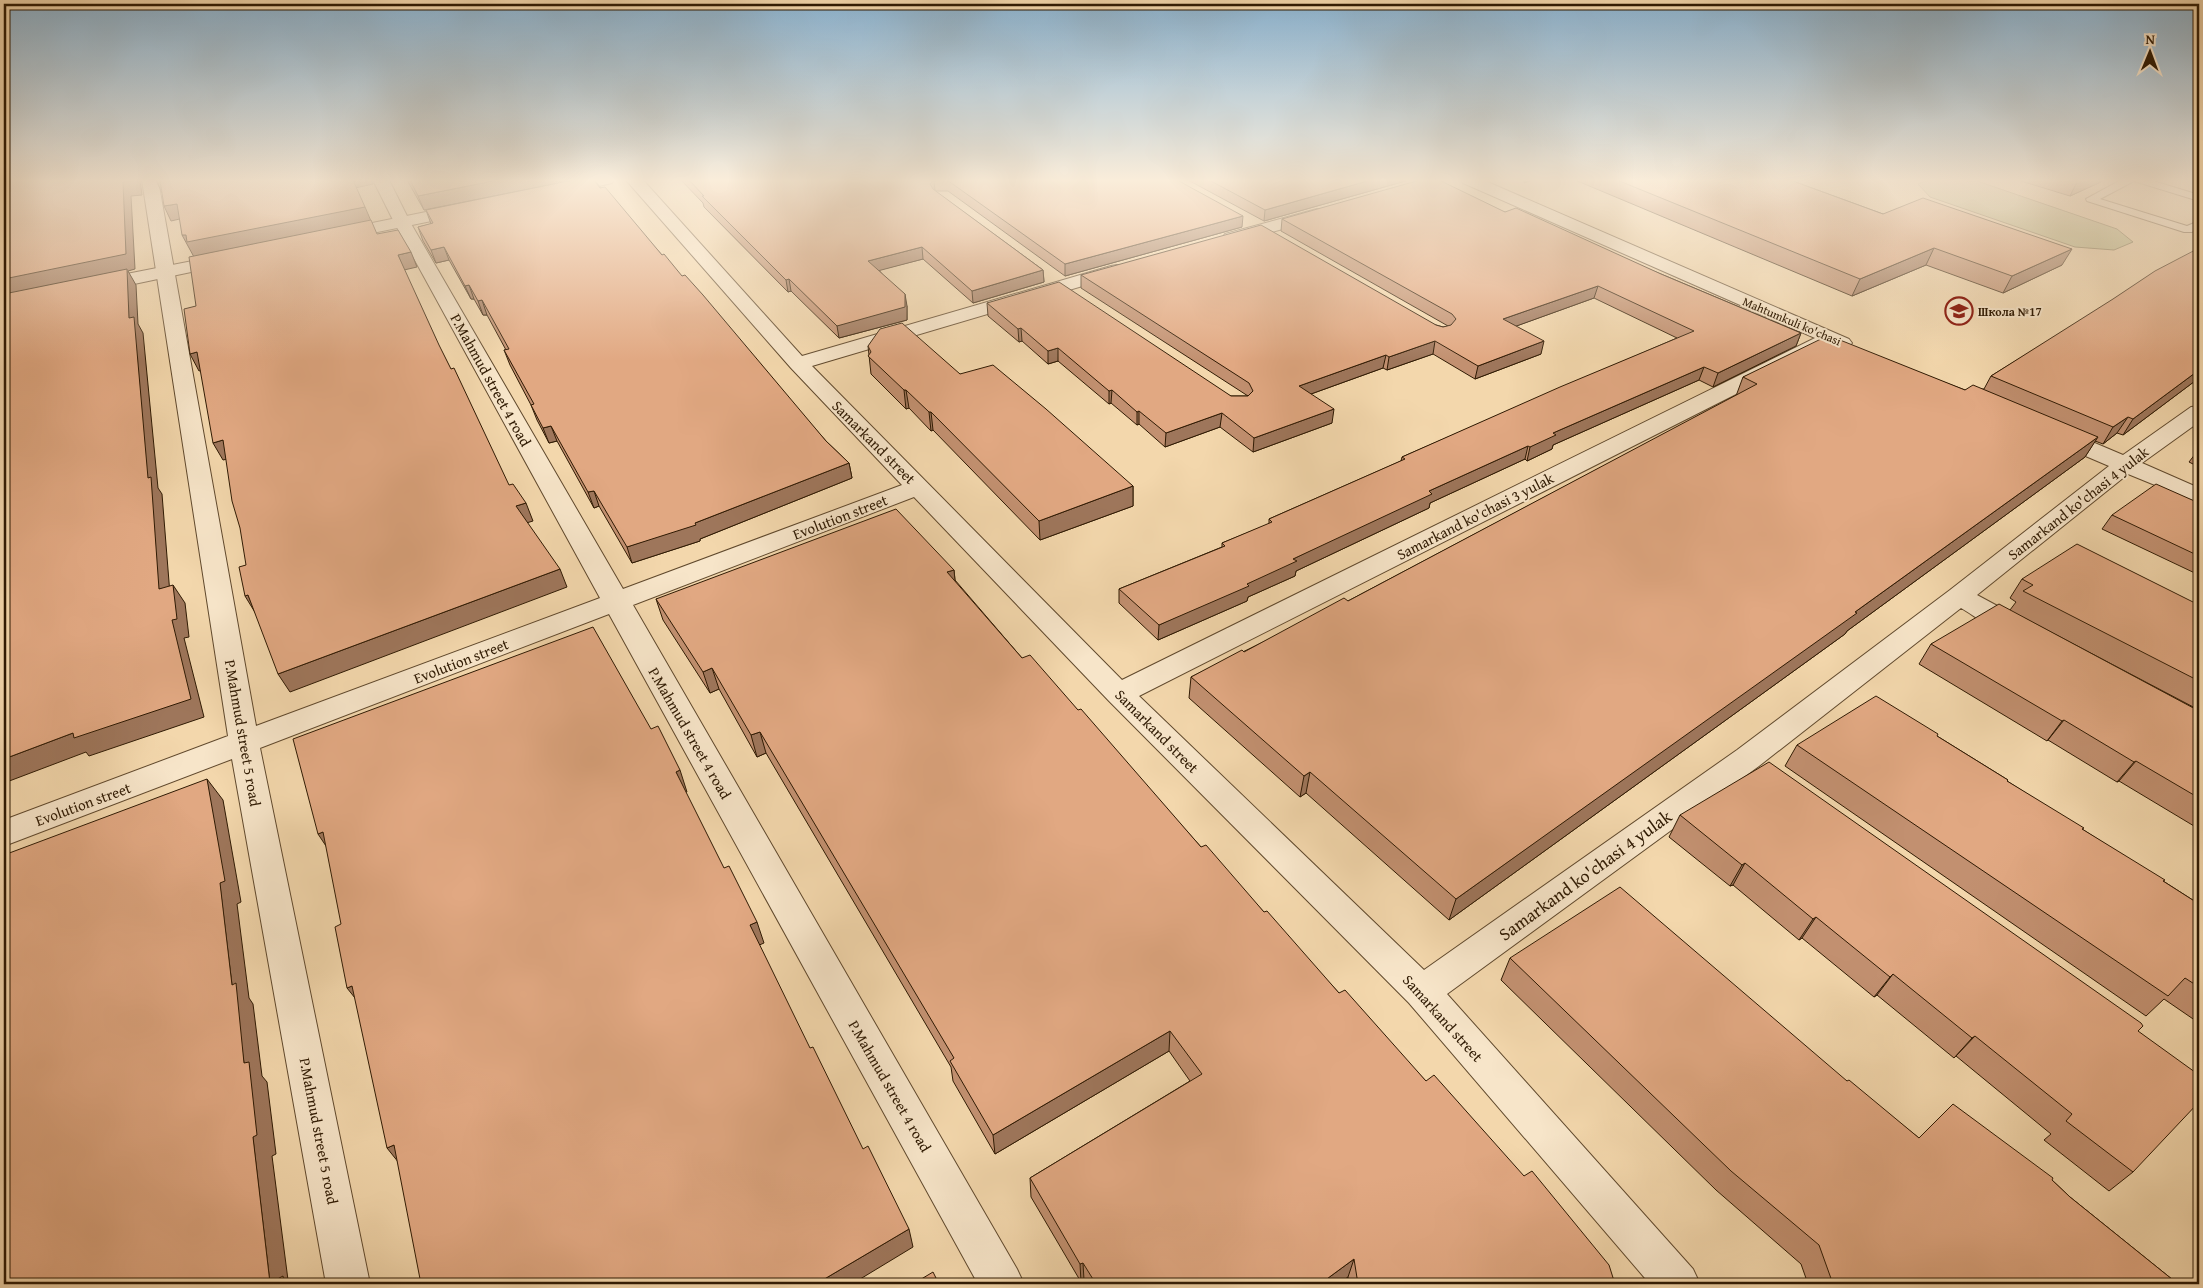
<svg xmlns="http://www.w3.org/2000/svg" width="2203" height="1288" viewBox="0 0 2203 1288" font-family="'Gentium Book Plus',serif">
	<rect width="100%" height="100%" fill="#f3d7ac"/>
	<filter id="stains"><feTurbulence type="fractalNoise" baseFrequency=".004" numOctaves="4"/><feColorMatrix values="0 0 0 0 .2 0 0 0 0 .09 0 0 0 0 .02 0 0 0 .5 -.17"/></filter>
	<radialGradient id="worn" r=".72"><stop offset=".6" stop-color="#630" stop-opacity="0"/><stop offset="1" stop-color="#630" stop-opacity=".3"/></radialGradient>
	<path fill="#bbbe89" stroke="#756c46" d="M1928 180 1977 181 2117 229 2133 242 2114 250 2075 247 1930 197 1918 184Z"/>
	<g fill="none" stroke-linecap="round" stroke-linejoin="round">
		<g stroke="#60492d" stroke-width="2">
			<path id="service" d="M2121 180H2150L2199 195V201L2134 181 2100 199 2187 226 2199 221V228L2192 232H2184L2087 201 2086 199Z"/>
		</g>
		<g stroke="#60492d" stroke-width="2">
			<path id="minor" d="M142 180H158L256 726 600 598 394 222 373 180H389L410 222 623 589 902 485 791 368 626 180H643L802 356 1111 266 1117 265 1123 266 1126 270 1123 274 812 366 1122 680 1815 338 1463 183 1461 180H1483L1849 339 1852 343 1849 347 1842 349 1831 346 1139 696 1424 970 1737 750 1950 590 2109 466 2048 440 2045 435 2048 430 2056 428 2064 430 2123 455 2191 407 2199 406V422L2142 463 2199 488V503L2128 474 1977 595 2029 623 2033 629 2029 635C2006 641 1980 619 1961 608L1759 766 1447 994 1693 1269 1700 1284H1650L1409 1003 1109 701 914 497 633 605 1017 1269 1024 1284H978L609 614 260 748 370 1284H326L232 759 4 846V820L228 736Z
				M1317 209 1323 210 1325 214 1323 218 1231 243 1225 242 1222 238 1225 234Z"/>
		</g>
		<g stroke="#60492d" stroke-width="2">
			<path id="tertiary" d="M582 180H614L612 183 559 195 553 193 551 190 553 187Z
				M465 204 471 205 473 209 471 213 338 240 332 239 329 235 332 231 338 230Z
				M228 254 234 255 237 259 234 263 96 292 89 290 87 286 89 282 96 280Z"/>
		</g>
		<use href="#service" fill="#f7e5c9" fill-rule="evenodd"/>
		<use href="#minor" fill="#f7e5c9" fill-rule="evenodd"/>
		<use href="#tertiary" fill="#f7e5c9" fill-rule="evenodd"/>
	</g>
	<path fill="#c29070" stroke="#2f1a03" d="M407 180H594L662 255 826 441 849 463 852 478 700 539V541L632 563 599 506 594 508 557 441 549 443 537 420 531 405 510 365 504 350H506L487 315H483L474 299H471L449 260 436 263 423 241 418 227 431 224 426 210 501 195 424 210Z
		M681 180H1177L1242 227 1065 276 948 191H935L1043 270 1044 282 973 303 923 259 879 270 907 306V320L839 338 791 291 788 292 704 207 703 203Z
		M1188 180H1409L1264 221Z
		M1575 180H1790L1883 214 2062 265 2003 293 1926 265 1852 296Z
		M2021 180H2105L2070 196 2021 181Z
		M1505 212 1661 274 1801 333 1796 346 1713 387 1699 380 1553 445 1552 449 1527 461 1525 459 1430 503 1429 508 1296 571 1295 576 1248 597 1247 601 1158 640 1119 603V589L1222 547V543L1269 524V519L1401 461 1402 457 1677 338 1594 298 1516 326 1541 354 1475 379 1433 354 1387 370 1383 368 1311 394 1332 423 1253 452 1220 427 1165 447 1139 424 1137 425 1111 403 1109 404 1058 361 1048 364 1022 341 1019 342 988 316 987 303 1231 396H1248L1081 288V275L1436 325 1443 327 1448 326 1281 231 1282 219Z
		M2199 248V378L2123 435 2117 433 2103 444 2095 441 2085 457 1847 631 1845 634 1449 920 1306 793 1300 797 1189 698 1191 677 1348 601 1736 396 1743 377 1837 342 1965 390 1984 389 1991 376Z
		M868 346 960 374 1133 486V506L1040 540 933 430 931 431 909 408 906 409 871 374Z
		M2199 449V467L2189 462Z
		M2199 503V575L2102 529 2112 515Z
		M954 570 955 580 1022 658 1078 710 1201 847 1264 912 1339 993 1426 1081 1615 1284H1349L1348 1277 1338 1284H1086L1084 1280 1081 1282 1031 1197 1030 1178 1190 1081 1169 1051 995 1154 953 1081 951 1067 766 753 757 757 719 689 710 693 663 620 656 599Z
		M2022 579 2199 605V710L2024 618 2199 711V829L2119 781 2117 782 2048 740 2047 741 1919 664 1931 644 2010 610 2016 602 2010 598Z
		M1937 736 2008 780 2007 781 2199 904V1023L2164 999 2146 1016 1785 766 1797 745Z
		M1680 815 2138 1031 2133 1172 2109 1191 2044 1140 2051 1134 1956 1056 1954 1058 1877 995 1874 997 1802 938 1799 940 1733 885 1730 886 1669 837Z
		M1510 958 1847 1081 1919 1138 2052 1180 2070 1197 2178 1284H1808L1801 1264 1716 1190 1501 980Z
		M2199 1122V1132L2194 1127Z"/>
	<path fill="#9e765b" stroke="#2f1a03" d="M135 180H140L142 195 131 196 135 269 128 271 136 285 138 324 143 333 158 488 162 494 171 607 159 589 4 297V279L123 182Z
		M156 180H161L162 193Z
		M352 180H371L373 184 355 188Z
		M498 180H574L424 210 418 196Z
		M934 180 935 191 931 195 930 184Z
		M1371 180H1409L1264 221 1265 210Z
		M1524 180H1532L1524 183Z
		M2078 180H2105L2070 196Z
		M177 204 184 218 171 221 164 206Z
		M365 207 371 221 194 257 182 235Z
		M1243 216 1242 227 1065 276V264Z
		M444 247 449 260 436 263 431 250Z
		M922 247 923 259 870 273 868 261Z
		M1934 248 1926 265 1852 296 1860 279Z
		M2072 249 2062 265 2003 293 2012 276Z
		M411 252 417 267 404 270 398 255Z
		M1043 270 1044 282 973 303 972 291Z
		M789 279 791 291 788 292 786 280Z
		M469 285 474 299H471L465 286Z
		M1598 286 1594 298 1500 332 1503 319Z
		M905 294 907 306V320L839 338 837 326Z
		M482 300 487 315H483L478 301Z
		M1021 328 1022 341 1019 342 1018 329Z
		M1801 333 1796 346 1713 387 1718 373Z
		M1435 341 1433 354 1387 370 1389 357Z
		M1544 341 1541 354 1475 379 1478 366Z
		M1058 348V361L1048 364V351Z
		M197 352 206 369 199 371 190 354Z
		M1386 355 1383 368 1297 399 1299 386Z
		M1704 367 1699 380 1553 445 1552 449 1527 461 1530 447 1553 433Z
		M2199 370V378L2123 435 2133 419Z
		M904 390H906L909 408 906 409Z
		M1112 390 1111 403 1109 404V391Z
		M1334 409 1332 423 1253 452 1254 438Z
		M1139 411V424L1137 425V412Z
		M929 412H931L933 430 931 431Z
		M1222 413 1220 427 1165 447 1166 433Z
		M2128 417 2117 433 2103 444 2113 427Z
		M551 426 557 441 549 443 543 428Z
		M2098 437 2085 457 1847 631 1845 634 1449 920 1456 899 1855 612Z
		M223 440 232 458 223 460 213 443Z
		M1528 446 1525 459 1430 503 1429 508 1296 571 1295 576 1248 597 1247 601 1158 640 1159 625 1247 584 1293 559 1429 491Z
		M849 463 852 478 700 539V541L632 563 627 547 695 523Z
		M1133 486V506L1040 540 1039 521Z
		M594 491 599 506 594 508 588 492Z
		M526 503 533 521 523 524 516 506Z
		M560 569 567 587 290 692 278 674Z
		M954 570 956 591 947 572Z
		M173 585 185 603 189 637 184 638 204 717 89 756 86 752 4 783V759L73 733 172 620Z
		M248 595 256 614 245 596Z
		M712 668 719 689 710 693 703 672Z
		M2064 720 2048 740 2047 741 2062 721Z
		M760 732 766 753 757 757 751 735Z
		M2136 761 2119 781 2117 782 2134 762Z
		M680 770 687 792 684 793 676 772Z
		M1310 772 1306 793 1300 797 1304 776Z
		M207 779 223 800 241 902 237 904 249 998 253 1004 262 1076 267 1082 276 1154 272 1156 288 1280 293 1284H272L270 1283 244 1063 232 985Z
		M323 832 332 855 318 834Z
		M1745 863 1733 885 1730 886 1742 865Z
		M1816 917 1802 938 1799 940 1813 919Z
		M757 922 764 943 757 946 750 925Z
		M1893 974 1877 995 1874 997 1890 977Z
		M352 986 363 1008 347 988Z
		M1170 1031 1169 1051 995 1154 993 1135Z
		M1975 1036 1956 1056 1954 1058 1972 1038Z
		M394 1145 403 1168 387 1148Z
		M909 1229 913 1247 852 1284H816Z
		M1354 1259 1348 1277 1338 1284H1320Z
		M1083 1263 1084 1280 1081 1282 1080 1264Z"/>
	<path fill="#e1a882" stroke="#2f1a03" d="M4 180H135L123 182 126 254 4 279Z
		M160 180H353L365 207 187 242 186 235H182L177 204 164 206Z
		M410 180H498L418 196Z
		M573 180H594L600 188 605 187 662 255 664 254 682 276 685 275 703 295 826 441 849 463 695 523 696 525 627 547 594 491 588 492 551 426 543 428 531 405 534 404 504 350 509 349 482 300 478 301 469 285 465 286 444 247 431 250 418 227 433 223 426 210Z
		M689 180H934L930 184 933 189 1043 270 972 291 922 247 868 261 905 294V307L837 326 789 279 786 280 702 196H704Z
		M943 180H1177L1243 216 1065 264 947 180Z
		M1209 180H1371L1265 210Z
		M1420 180H1439L1505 212 1516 208 1661 274 1801 333 1718 373 1704 367 1553 433 1556 435 1530 447 1528 446 1429 491 1432 494 1293 559 1297 561 1247 584 1249 586 1159 625 1119 589 1225 546 1222 543 1272 522 1269 519 1405 459 1402 457 1560 387 1694 331 1598 286 1503 319 1544 341 1478 366 1435 341 1389 357 1386 355 1299 386 1334 409 1254 438 1222 413 1166 433 1139 411 1137 412 1112 390 1109 391 1058 348 1048 351 1021 328 1018 329 987 303 1059 282 1231 396H1248L1253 391 1249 383 1081 275 1261 225 1436 325 1443 327 1451 325 1456 319 1452 314 1282 219Z
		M1617 180H1790L1883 214 1923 198 2072 249 2012 276 1934 248 1860 279Z
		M371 220 377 234 398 230 411 252 398 255 439 345 451 369 454 368 509 485 513 484 526 503 516 506 560 569 278 674 248 595 245 596 239 567 246 565 240 528 232 501 223 440 213 443 197 352 190 354 184 309 196 306 189 257Z
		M2199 248V370L2133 419 2128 417 2113 427 1991 376 2113 299 2155 271Z
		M127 269 129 318 134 317 148 478 151 477 159 589 173 585 177 619 172 620 191 699 74 738 73 733 4 759V294Z
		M902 323 960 374 993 365 1046 409 1133 486 1039 521 931 412H929L906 390H904L868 356 871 352 868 346 880 329Z
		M1825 337 1837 342 1840 340 1965 390 1973 385 2098 437 1855 612 1857 613 1456 899 1310 772 1304 776 1191 677 1242 650 1244 652 1344 598 1348 601 1757 384 1743 377Z
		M2156 484 2199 503V556L2112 515Z
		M896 509 954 570 947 572 1022 658 1030 655 1078 710 1081 709 1201 847 1206 845 1264 912 1267 911 1339 993 1345 990 1426 1081 1434 1075 1524 1176 1532 1171 1609 1265 1615 1284H1358L1354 1259 1320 1284H1096L1083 1263 1080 1264 1030 1178 1202 1074 1170 1031 993 1135 950 1061 954 1058 760 732 751 735 712 668 703 672 656 599Z
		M2077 544 2199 605V681L2023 591 2033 585 2022 579Z
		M1999 604 2199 711V798L2136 761 2134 762 2064 720 2062 721 1931 644Z
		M593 627 651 729 658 726 680 770 676 772 724 868 729 866 757 922 750 925 810 1048 813 1047 863 1149 868 1146 909 1229 816 1284H421L394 1145 387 1148 352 986 347 988 335 927 341 924 323 832 318 834 293 739Z
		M1876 696 1938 734 1937 736 2008 780 2007 781 2084 828 2082 829 2165 880 2163 881 2199 904V987L2185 978 2168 996 1797 745Z
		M1769 762 2141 1023 2143 1026 2138 1031 2199 1075V1102L2133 1172 2066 1121 2072 1114 1975 1036 1972 1038 1893 974 1890 977 1816 917 1813 919 1745 863 1742 865 1680 815Z
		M207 779 225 881 220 883 232 985 236 983 244 1063 249 1062 257 1135 253 1137 270 1283 283 1276 284 1284H4V855Z
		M1620 887 1847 1081 1849 1080 1919 1138 1953 1104 2053 1178 2052 1180 2070 1197 2178 1284H1833L1819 1245 1731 1171 1510 958Z
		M933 1272 939 1284H913Z"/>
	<linearGradient id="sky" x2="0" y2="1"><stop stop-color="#8bb5d4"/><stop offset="0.5" stop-color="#faedda"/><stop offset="1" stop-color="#faedda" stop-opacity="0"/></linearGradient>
	<rect width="2203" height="361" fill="url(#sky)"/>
	<defs>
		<g id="school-ring" transform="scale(1.4375)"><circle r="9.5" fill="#f7e5c9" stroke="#8f2418" stroke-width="1.5"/><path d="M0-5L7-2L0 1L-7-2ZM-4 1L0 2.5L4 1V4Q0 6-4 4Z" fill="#8f2418"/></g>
	</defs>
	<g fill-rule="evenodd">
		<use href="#school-ring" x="1959" y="311"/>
	</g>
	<g text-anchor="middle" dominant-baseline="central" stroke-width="4" stroke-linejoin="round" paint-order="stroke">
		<g font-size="12" font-weight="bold" fill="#2f1a03" stroke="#f7e5c9" text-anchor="start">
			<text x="1978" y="311">Школа №17</text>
		</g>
		<g font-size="12" fill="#2f1a03" stroke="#f7e5c9">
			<text transform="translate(1792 321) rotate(23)">Mahtumkuli ko'chasi</text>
		</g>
		<g font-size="15" fill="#2f1a03" stroke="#f7e5c9">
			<text transform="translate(491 380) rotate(61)">P.Mahmud street 4 road</text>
			<text transform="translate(874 442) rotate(45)">Samarkand street</text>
			<text transform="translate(2078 503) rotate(-38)">Samarkand ko'chasi 4 yulak</text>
			<text transform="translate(1475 516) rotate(-27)">Samarkand ko'chasi 3 yulak</text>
			<text transform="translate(840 517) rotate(-21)">Evolution street</text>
			<text transform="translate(461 661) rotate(-21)">Evolution street</text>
			<text transform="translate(1157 731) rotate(45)">Samarkand street</text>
			<text transform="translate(243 733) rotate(80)">P.Mahmud street 5 road</text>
			<text transform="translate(690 733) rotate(60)">P.Mahmud street 4 road</text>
			<text transform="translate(83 804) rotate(-20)">Evolution street</text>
			<text transform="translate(1443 1018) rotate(48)">Samarkand street</text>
			<text transform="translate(890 1086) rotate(60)">P.Mahmud street 4 road</text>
			<text transform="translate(319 1131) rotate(79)">P.Mahmud street 5 road</text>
		</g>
		<g font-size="18" fill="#2f1a03" stroke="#f7e5c9">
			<text transform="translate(1585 875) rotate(-36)">Samarkand ko'chasi 4 yulak</text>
		</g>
	</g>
	<rect width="2203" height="1288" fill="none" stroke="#f3d7ac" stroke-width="20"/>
	<rect x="5" y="5" width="2193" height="1278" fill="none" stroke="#2f1a03" stroke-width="2.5"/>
	<rect x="10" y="10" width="2183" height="1268" fill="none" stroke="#2f1a03"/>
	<g transform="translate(2150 52) rotate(1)" stroke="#f7e5c9" stroke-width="4" paint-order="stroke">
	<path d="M0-4L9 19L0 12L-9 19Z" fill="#2f1a03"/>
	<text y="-8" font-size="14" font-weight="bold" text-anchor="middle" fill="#2f1a03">N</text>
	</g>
	<rect width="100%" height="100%" filter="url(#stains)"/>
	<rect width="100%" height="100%" fill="url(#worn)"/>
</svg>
